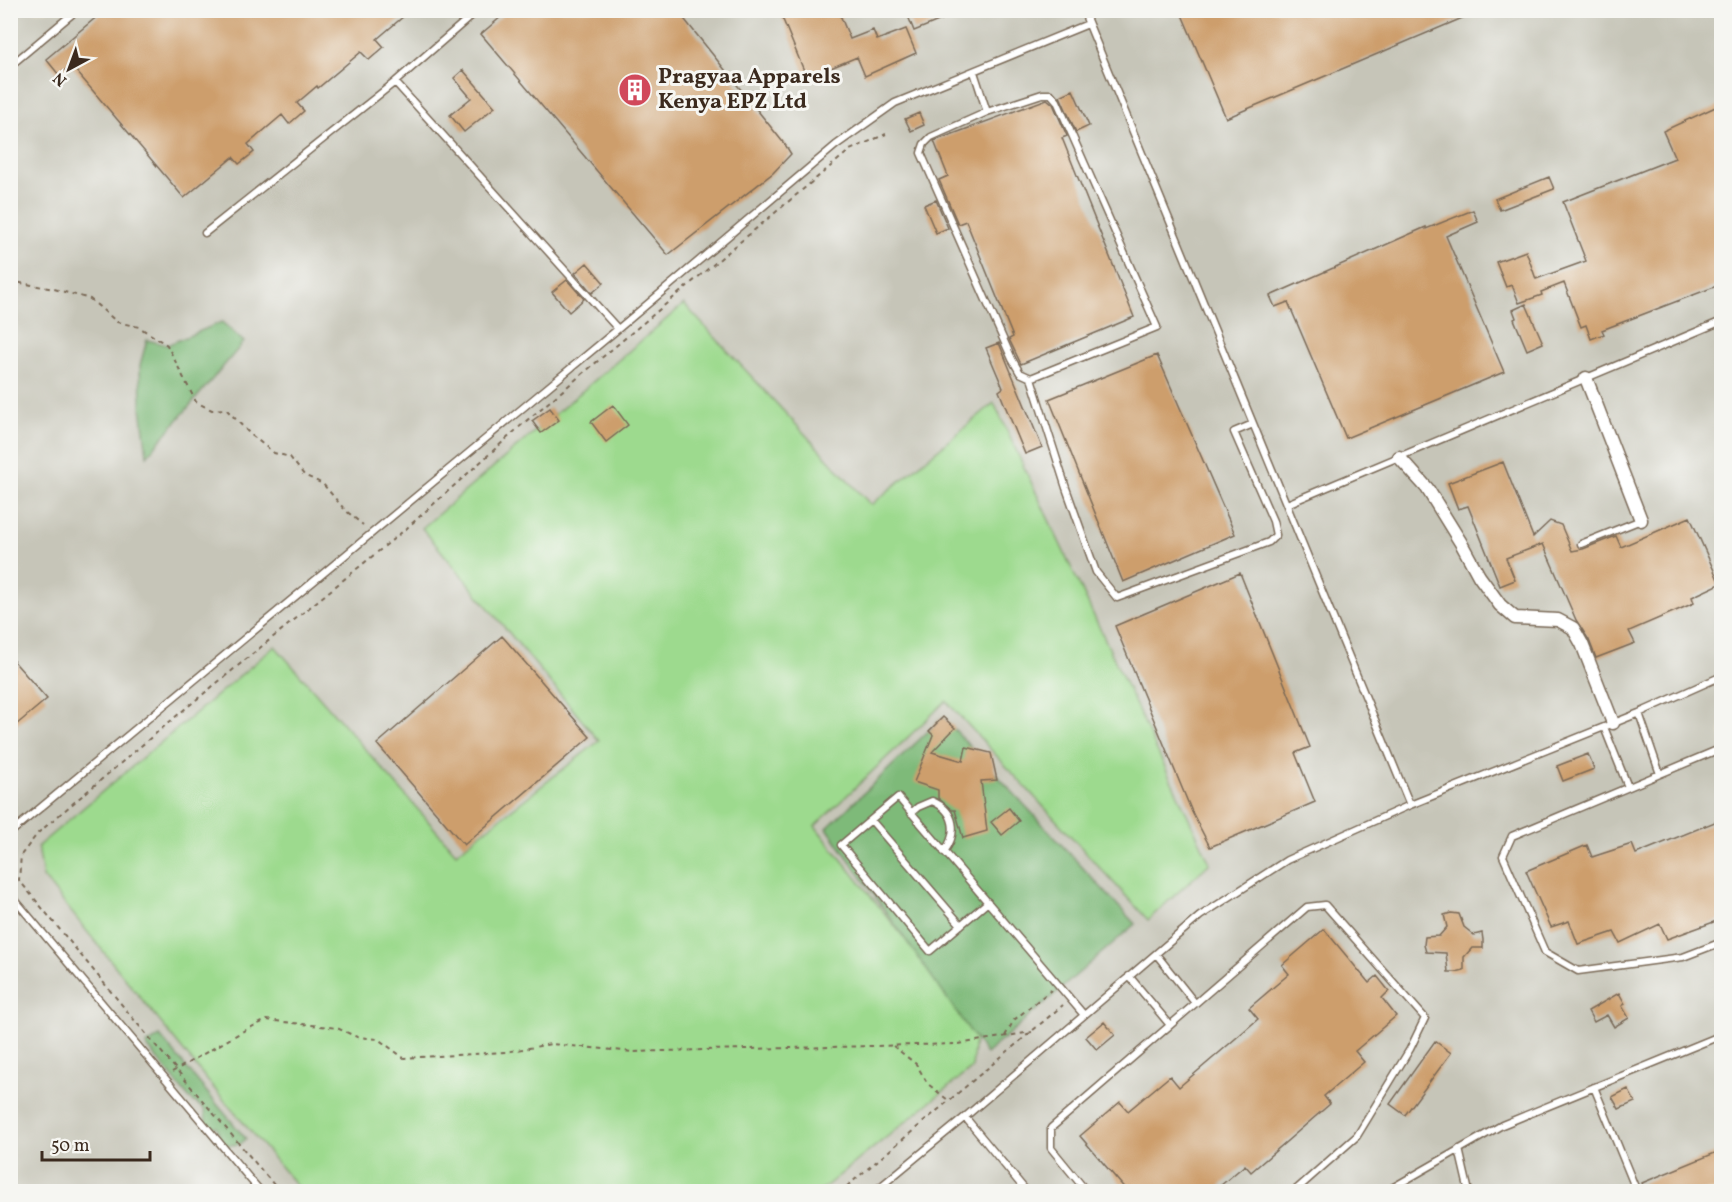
<svg xmlns="http://www.w3.org/2000/svg" width="1732" height="1202" viewBox="0 0 1732 1202" font-family="Vollkorn,serif">
	<rect width="100%" height="100%" fill="#f6f6f2"/>
	<filter id="ink" filterUnits="userSpaceOnUse"><feTurbulence type="fractalNoise" baseFrequency=".0167" numOctaves="2"/><feDisplacementMap in="SourceGraphic" scale="12" xChannelSelector="R" yChannelSelector="G"/><feConvolveMatrix kernelMatrix="1 2 1 2 8 2 1 2 1" color-interpolation-filters="sRGB"/></filter>
	<filter id="wash" filterUnits="userSpaceOnUse"><feTurbulence type="fractalNoise" baseFrequency=".008" numOctaves="4" result="noise"/><feDisplacementMap in="SourceGraphic" scale="24" xChannelSelector="R" yChannelSelector="G"/><feGaussianBlur stdDeviation="1.35" result="paint"/><feColorMatrix in="noise" values="0 0 0 0 0 0 0 0 0 0 0 0 0 0 0 0 0 1.4 0 .05"/><feComposite in="paint" operator="in"/></filter>
	<g filter="url(#wash)">
		<rect width="100%" height="100%" fill="#eedfc0"/>
		<path fill="#c6c5b8" d="M11 11H1721V1191H11Z"/>
		<path fill="#9dda8e" stroke="#6c8256" stroke-width="1.5" d="M684 304 871 505 994 403 1210 863 1148 920 946 701 815 826 976 1028 972 1068 820 1191 302 1192 207 1080 43 877 38 846 275 646 456 853 599 741 422 528Z"/>
		<path fill="#7eba79" stroke="#5c724c" stroke-width="1.5" d="M222 322 244 342 147 456 141 407 140 365 147 340 167 345Z
			M943 717 1135 924 986 1054 827 828Z
			M160 1036 246 1139 240 1144 222 1146 217 1127 206 1126 205 1110 189 1098 146 1045Z"/>
		<g id="blocks">
			<path fill="#cd9e6c" d="M105 10H411L377 39 384 47 369 60 361 52 318 88 317 86 297 103 304 111 289 124 282 115 248 144 254 152 239 164 233 157 184 198 71 65 59 75 46 59Z
				M509 10H677L786 146 791 154 773 173 668 255 481 34Z
				M779 10H838L850 39 873 30 877 40 906 29 916 53 865 76 857 57 807 78Z
				M913 10H963V11L914 31 908 16Z
				M1180 10H1479V11L1226 118Z
				M463 70 495 107 464 132 450 115 471 98 454 78Z
				M1073 90 1089 126 1076 132 1060 96Z
				M1047 99 1053 104 1067 136 1062 138 1134 317 1021 364 1009 339 1013 337 966 221 958 224 939 180 948 176 934 141Z
				M1722 104V284L1602 330 1604 334 1591 339 1586 325 1581 327 1564 283 1541 292 1542 295 1519 303 1512 285 1506 287 1496 262 1526 251 1536 279 1586 261 1563 202 1675 158 1663 131Z
				M919 113 924 125 911 131 905 119Z
				M1549 177 1554 189 1500 210 1495 199Z
				M936 200 948 228 936 233 924 205Z
				M1473 210 1478 222 1446 236 1504 372 1346 438 1288 302 1275 307 1270 296 1426 227V229Z
				M587 263 604 283 592 293 575 273Z
				M567 280 584 299 569 312 552 292Z
				M1526 304 1543 343 1527 350 1514 319 1516 318 1513 310Z
				M999 343 1042 447 1025 454 999 391 1003 388 986 348Z
				M1157 355 1235 534 1123 582 1049 399Z
				M613 405 628 425 606 442 591 422Z
				M550 408 559 420 541 433 532 421Z
				M1503 462 1533 537 1550 521 1561 525 1572 551 1583 549 1616 536 1621 547 1690 517 1720 584 1692 597 1694 603 1629 631 1635 643 1596 658 1589 640 1576 620 1543 544 1506 558 1515 580 1500 586 1468 506 1458 509 1448 483Z
				M1240 573 1310 747 1295 753 1315 802 1210 847 1192 812 1115 626Z
				M502 636 590 737 464 845 377 744Z
				M10 657 47 699 10 730Z
				M943 717 955 728 932 752 963 761 966 747 991 753 997 780 981 781 987 831 963 838 955 810H952L938 798V790L914 782 933 735 929 731Z
				M1588 754 1594 769 1563 781 1557 766Z
				M1009 808 1019 821 1002 835 991 822Z
				M1722 819V919L1667 939 1660 924 1620 943 1614 932 1578 944 1569 921 1551 927 1526 871 1587 845 1592 857 1632 844 1636 854Z
				M1451 913 1459 914 1464 927 1474 935 1482 933 1483 940V948H1472L1464 957V970L1456 972H1448L1446 953 1426 952 1424 945 1425 937 1439 936 1447 927 1444 915Z
				M1324 929 1369 983 1377 976 1389 991 1382 998 1396 1016 1355 1051 1364 1062 1324 1096 1330 1104 1251 1172 1245 1165 1214 1191H1127L1080 1136 1120 1102 1128 1111 1170 1076 1179 1087 1220 1052 1258 1019 1249 1008 1289 974 1282 965Z
				M1619 993 1625 1004 1622 1006 1629 1018 1614 1027 1607 1015 1594 1022 1588 1011Z
				M1104 1022 1115 1035 1097 1050 1086 1037Z
				M1435 1041 1451 1053 1405 1115 1390 1104Z
				M1628 1089 1635 1102 1619 1109 1612 1097Z
				M1722 1150V1191H1645L1642 1183Z"/>
		</g>
	</g>
	<g filter="url(#ink)">
		<use href="#blocks" fill-opacity="0" stroke="#7a6957" stroke-width="1.5"/>
		<g fill="none" stroke-linecap="round" stroke-linejoin="round">
			<g stroke="#7a6957" stroke-width="9">
				<path id="service" d="M1083 10 1410 805
					M904 12 908 10
					M10 66 77 10
					M974 72 987 112
					M395 82 618 329
					M1042 94H1051L1057 101 1157 327 1031 378 1020 373 1012 359 921 153 924 144 931 137 987 112Z
					M205 233 395 82 478 10
					M1031 378 1066 488 1096 572 1117 598 1269 542 1276 535 1273 521 1234 432 1253 424
					M1287 504 1722 321
					M1581 544 1641 520
					M1639 713 1660 774
					M1604 727 1628 787
					M1722 748 1512 836 1503 856 1545 952 1578 971 1683 957 1722 942
					M911 813 918 807 932 801C956 811 958 833 944 852
					M871 820 961 925
					M10 833 618 329 836 145 895 103 1088 24
					M10 894 261 1192
					M988 902 930 951 841 845 898 797 1084 1015
					M1156 954 1195 1003
					M1129 976 1170 1025
					M1594 1087 1637 1192
					M965 1117 1027 1192
					M1459 1149 1469 1192
					M874 1192 965 1117 1200 916 1287 860 1410 805 1639 713 1722 676
					M1087 1192 1051 1148V1128L1307 907 1325 905 1425 1018 1410 1049 1357 1136 1298 1188 1292 1192
					M1385 1192 1502 1125 1722 1035"/>
			</g>
			<g stroke="#7a6957" stroke-width="15">
				<path id="minor" d="M1586 378 1641 520
					M1399 457 1427 488 1461 543 1479 576 1500 605 1515 618 1558 620 1573 628 1582 644 1613 723"/>
			</g>
			<path stroke="#7a6957" stroke-width="2" stroke-dasharray="4.5 4.5" stroke-linecap="butt" d="M10 281 54 289 90 299 117 322 139 327 167 345 196 402 212 410 226 409 250 434 274 453 290 457 304 475 323 484 345 510 363 525
				M1005 1036 1014 1020 1051 990
				M893 1046 916 1064 928 1084 948 1100
				M172 1072 247 1029 267 1020 337 1028 357 1037 378 1039 404 1058 506 1052 551 1044 634 1052 663 1051 958 1044 1032 1032
				M280 1192 136 1022 19 880 21 855 38 833 180 713 407 528 525 422 850 150 886 134
				M840 1192 1063 1005"/>
			<use href="#service" stroke="#fff" stroke-width="6"/>
			<use href="#minor" stroke="#fff" stroke-width="12"/>
		</g>
	</g>
	<defs>
		<g id="building-disc" transform="scale(1.725)"><circle r="9.5" fill="#d1495b" stroke="#f6f6f2"/><path d="M-4-6H4V6H1V3H-1V6H-4ZM-2.5-4.3h1.7v1.8h-1.7ZM.8-4.3h1.7v1.8H.8ZM-2.5-1h1.7V.8h-1.7ZM.8-1h1.7V.8H.8Z" fill="#fff"/></g>
	</defs>
	<g fill-rule="evenodd">
		<use href="#building-disc" x="635" y="90"/>
	</g>
	<g text-anchor="middle" dominant-baseline="central" stroke-width="6" stroke-linejoin="round" paint-order="stroke">
		<g font-size="22" font-weight="bold" fill="#3b2a1e" stroke="#f6f6f2" text-anchor="start">
			<text x="658" y="77">Pragyaa Apparels<tspan x="658" dy="25">Kenya EPZ Ltd</tspan></text>
		</g>
	</g>
	<rect width="1732" height="1202" fill="none" stroke="#f6f6f2" stroke-width="36"/>
	<g transform="translate(69 69) rotate(221)" stroke="#f6f6f2" stroke-width="4.5" paint-order="stroke">
	<path d="M0-4.5L10 22L0 15L-10 22Z" fill="#3b2a1e"/>
	<text y="-9" font-size="16" font-weight="bold" text-anchor="middle" fill="#3b2a1e">N</text>
	</g>
	<path d="M42 1151v9h108v-9" fill="none" stroke="#3b2a1e" stroke-width="3"/>
	<text x="51" y="1151" font-size="18" fill="#3b2a1e" stroke="#f6f6f2" stroke-width="4.5" paint-order="stroke">50 m</text>
</svg>
